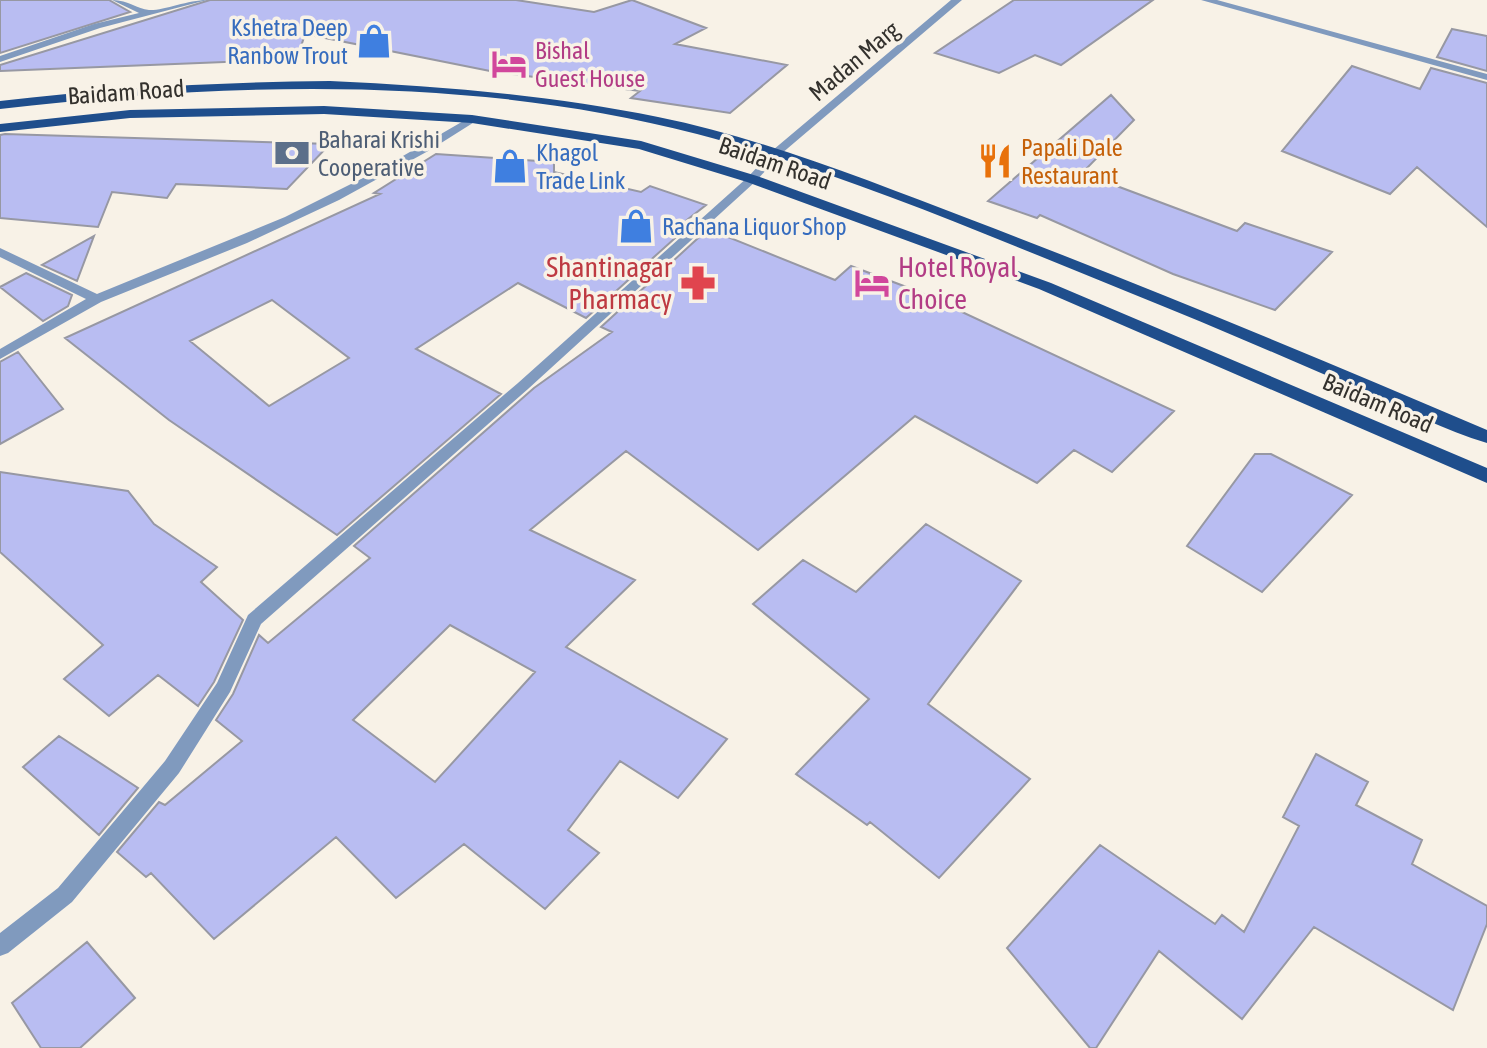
<svg xmlns="http://www.w3.org/2000/svg" width="1487" height="1048" viewBox="0 0 1487 1048" font-family="'Asap Condensed',sans-serif">
	<rect width="100%" height="100%" fill="#f8f2e7"/>
	<path fill="#b9bdf2" stroke="#9798a3" stroke-width="2" fill-rule="evenodd" d="M0 0H109L130 12 0 53Z
		M210 0H516L594 12 632 0 706 28 675 44 787 65 730 113 631 98 640 91 490 71 305 34 297 59 0 71V65Z
		M1014 0H1153L1061 65 1035 55 999 73 935 53Z
		M1452 29 1487 36V71L1437 57Z
		M1352 66 1420 89 1431 68 1487 83V227L1417 167 1390 194 1282 151Z
		M1111 95 1134 120 1082 173 1237 231 1245 223 1332 252 1275 310 1173 274 1040 215 1037 218 988 201Z
		M0 135 5 134 330 144 287 189 176 184 167 198 112 192 98 227 0 218Z
		M436 154 554 162V172L641 192 650 186 706 205 687 220 693 222 586 318 518 283 416 349 501 394 337 535 169 420 65 338 380 194 374 193ZM272 300 349 358 269 406 190 341Z
		M708 229 835 280 851 266 917 291 1174 411 1112 472 1074 450 1037 483 915 416 758 550 626 451 530 530 635 580 566 647 727 739 678 798 620 761 568 830 599 853 545 909 464 844 396 898 336 837 214 939 151 873 146 877 117 852 159 802 165 805 242 741 216 720 233 694 259 635 268 643 370 558 354 546 534 388 612 332 601 327ZM450 625 535 672 435 782 353 720Z
		M94 236 77 281 42 265Z
		M26 273 72 295 68 306 43 321 0 287Z
		M18 352 63 409 0 444V362Z
		M1255 454H1271L1352 495 1262 592 1187 546Z
		M0 472 128 491 154 524 217 567 201 582 243 620 214 682 198 706 158 675 109 716 64 679 103 645 0 552Z
		M926 524 1021 581 928 704 1030 779 939 878 870 822 867 825 796 774 869 699 753 604 803 560 856 592Z
		M59 736 138 788 99 835 23 767Z
		M1316 754 1368 782 1356 805 1422 840 1412 864 1487 906V924L1453 1010 1314 927 1242 1019 1159 951 1096 1048H1090L1007 948 1100 845 1215 924 1222 915 1244 932 1299 826 1283 817Z
		M87 942 135 998 80 1048H41L12 1003Z"/>
	<g fill="none" stroke-linecap="round" stroke-linejoin="round">
		<path fill="#809abe" fill-rule="evenodd" d="M112 0C129 0 137 9 149 10 162 11 188 0 207 0L100 28 0 62V56L94 24 139 13Z
			M951 0H962L781 154 756 181 528 389 261 624 230 692 179 773 72 902 8 953 0 956V933L58 888 165 761 217 683 248 615 518 383 748 177 773 150Z
			M1201 0H1217L1487 74V80Z
			M472 116 477 119 476 121 430 150 339 200 247 243 101 302 0 359V349L86 299 0 257V248L97 294 285 217 377 171Z"/>
		<path fill="#1f4e8c" fill-rule="evenodd" d="M330 81C441 86 550 95 658 117 766 139 869 181 972 220 1145 286 1316 357 1487 430V443C1445 431 1405 409 1365 392 1286 358 1208 324 1128 292 987 235 844 173 697 134 471 75 230 82 0 109V101C110 88 219 82 330 81Z
			M324 106 472 115 641 141 757 176 1051 283 1487 468V483L1039 289 747 182 639 149 472 123 324 114 130 118 0 132V124L130 110Z"/>
	</g>
	<defs>
		<g id="shop-bare" transform="scale(2.76)"><path d="M-5-2.5h2.3a2.7 3.5 0 0 1 5.4 0H5L5.5 6h-11ZM-1.5-2.5h3a1.5 2.3 0 0 0-3 0Z" fill="#3f7fe0" stroke="#f8f2e7" stroke-width="2.5" paint-order="stroke"/></g>
		<g id="hotel-bare" transform="scale(2.76)"><path d="M-6-4.5h1.5V1H6V5H4.5V3h-9V5H-6ZM-4 0a1.8 1.8 0 1 1 3.6 0ZM.5 0V-2.5h3Q6-2.5 6 0Z" fill="#d1479c" stroke="#f8f2e7" stroke-width="2.5" paint-order="stroke"/></g>
		<g id="bank-bare" transform="scale(2.76)"><path d="M-6-4H6V4H-6ZM0-2.3a2.3 2.3 0 1 0 0 4.6a2.3 2.3 0 1 0 0-4.6Z" fill="#5c6f8a" stroke="#f8f2e7" stroke-width="2.5" paint-order="stroke"/></g>
		<g id="restaurant-bare" transform="scale(2.76)"><path d="M-5-6h1v4h1v-4h1v4h1v-4h1v5L-1.5 .5V6h-2V.5L-5-1ZM5-6V6H3V1.5H1.5Q1.5-4 5-6Z" fill="#e8710a" stroke="#f8f2e7" stroke-width="2.5" paint-order="stroke"/></g>
		<g id="pharmacy-bare" transform="scale(2.76)"><path d="M-2-6h4v4h4v4h-4v4h-4v-4h-4v-4h4Z" fill="#e0444e" stroke="#f8f2e7" stroke-width="2.5" paint-order="stroke"/></g>
	</defs>
	<g fill-rule="evenodd">
		<use href="#shop-bare" x="374" y="41"/>
		<use href="#hotel-bare" x="509" y="64"/>
		<use href="#bank-bare" x="292" y="153"/>
		<use href="#restaurant-bare" x="995" y="161"/>
		<use href="#shop-bare" x="510" y="166"/>
		<use href="#shop-bare" x="636" y="226"/>
		<use href="#pharmacy-bare" x="698" y="283"/>
		<use href="#hotel-bare" x="872" y="283"/>
	</g>
	<g text-anchor="middle" dominant-baseline="central" stroke-width="7" stroke-linejoin="round" paint-order="stroke">
		<g font-size="24" fill="#366cbe" stroke="#f8f2e7" text-anchor="start">
			<text x="348" y="27" text-anchor="end">Kshetra Deep<tspan x="348" dy="28">Ranbow Trout</tspan></text>
			<text x="536" y="152">Khagol<tspan x="536" dy="28">Trade Link</tspan></text>
			<text x="662" y="226">Rachana Liquor Shop</text>
		</g>
		<g font-size="24" fill="#b23c85" stroke="#f8f2e7" text-anchor="start">
			<text x="535" y="50">Bishal<tspan x="535" dy="28">Guest House</tspan></text>
		</g>
		<g font-size="24" fill="#33312d" stroke="#f8f2e7">
			<text transform="translate(854 61) rotate(-40)">Madan Marg</text>
			<text transform="translate(126 92) rotate(-4)">Baidam Road</text>
			<text transform="translate(775 163) rotate(19)">Baidam Road</text>
			<text transform="translate(1378 403) rotate(23)">Baidam Road</text>
		</g>
		<g font-size="24" fill="#4e5e75" stroke="#f8f2e7" text-anchor="start">
			<text x="318" y="139">Baharai Krishi<tspan x="318" dy="28">Cooperative</tspan></text>
		</g>
		<g font-size="24" fill="#c56008" stroke="#f8f2e7" text-anchor="start">
			<text x="1021" y="147">Papali Dale<tspan x="1021" dy="28">Restaurant</tspan></text>
		</g>
		<g font-size="28" fill="#be3a42" stroke="#f8f2e7" text-anchor="end">
			<text x="672" y="267">Shantinagar<tspan x="672" dy="32">Pharmacy</tspan></text>
		</g>
		<g font-size="28" fill="#b23c85" stroke="#f8f2e7" text-anchor="start">
			<text x="898" y="267">Hotel Royal<tspan x="898" dy="32">Choice</tspan></text>
		</g>
	</g>
</svg>
